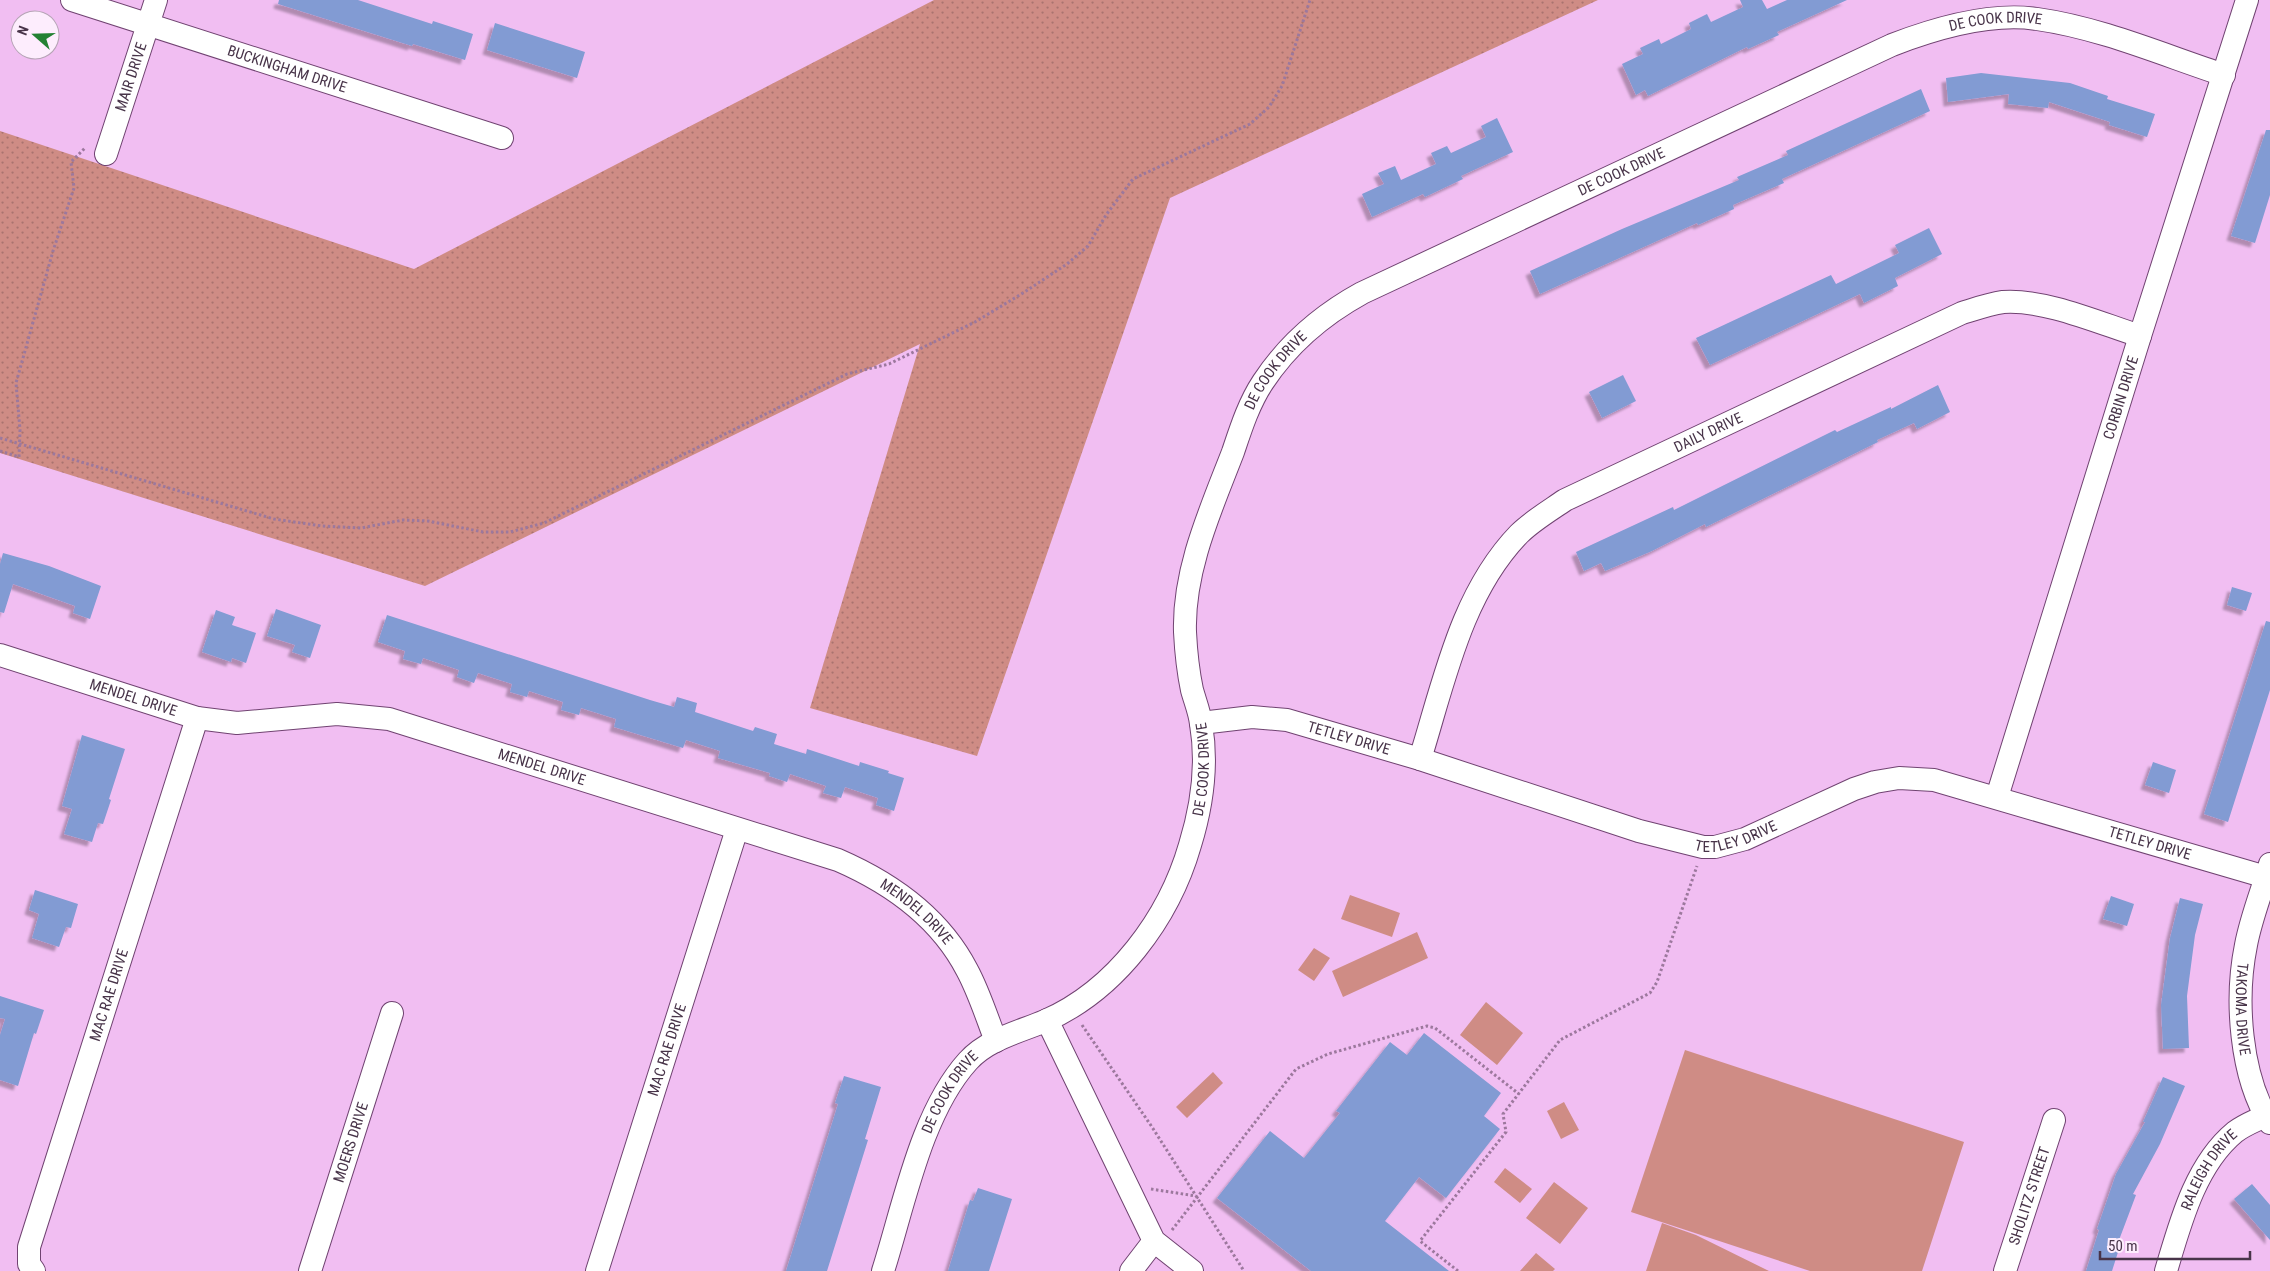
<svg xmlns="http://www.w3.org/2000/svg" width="2270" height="1271" viewBox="0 0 2270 1271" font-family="'Roboto Condensed',sans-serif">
	<defs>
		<pattern id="grass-dots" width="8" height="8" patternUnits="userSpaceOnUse" patternTransform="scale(1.25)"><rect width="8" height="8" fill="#cf8c85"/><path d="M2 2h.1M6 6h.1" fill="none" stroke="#aa736f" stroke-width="1.8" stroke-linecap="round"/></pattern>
		<filter id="shadow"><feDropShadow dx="-4.5" dy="4.5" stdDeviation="1" flood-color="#0004"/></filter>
	</defs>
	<rect width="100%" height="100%" fill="#f1bef2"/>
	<path fill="url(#grass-dots)" d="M934 0H1598L1170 198 977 756 810 708 920 344 425 586 0 453V131L414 269Z"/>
	<path fill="#cf8c85" d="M1350 895 1400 913 1392 937 1341 919Z
		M1417 932 1428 958 1343 997 1332 971Z
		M1314 948 1330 958 1314 981 1298 970Z
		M1486 1002 1523 1033 1497 1065 1460 1035Z
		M1685 1050 1964 1142 1922 1271H1810L1631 1212Z
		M1213 1072 1223 1083 1187 1118 1176 1107Z
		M1564 1102 1579 1130 1561 1139 1547 1111Z
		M1505 1168 1532 1189 1520 1203 1494 1182Z
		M1554 1182 1588 1208 1560 1244 1526 1218Z
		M1662 1223 1696 1235 1769 1271H1646Z
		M1536 1253 1555 1269 1553 1271H1520Z"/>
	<path fill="#829bd3" filter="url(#shadow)" d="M279 0H358L432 24 433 21 473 34 465 60 413 44 412 46 278 4Z
		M1740 0H1762L1767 9 1787 0H1847L1777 32 1779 35 1748 49 1747 47 1648 96 1645 90 1636 95 1622 64 1643 54 1640 48 1659 39 1661 44 1691 29 1689 23 1707 14 1711 22 1743 7Z
		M495 23 585 52 577 78 487 50Z
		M1981 73 2070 83 2108 96 2107 99 2155 114 2147 137 2109 125 2110 122 2049 102 2048 108 2008 104 2009 94 1948 102 1946 78Z
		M1921 89 1930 111 1782 179 1784 183 1733 205 1734 209 1698 225 1697 223 1540 294 1530 271 1622 229 1739 180 1737 177 1788 155 1786 151Z
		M1497 118 1513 152 1461 176 1463 179 1425 197 1423 194 1372 217 1362 194 1384 184 1378 173 1395 166 1401 180 1436 164 1431 153 1447 146 1451 153 1486 137 1481 126Z
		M2266 130H2270V195L2255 243 2231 236Z
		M1929 228 1942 254 1895 278 1898 286 1864 303 1860 294 1710 365 1696 338 1831 275 1836 284 1899 253 1895 245Z
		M1623 375 1636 401 1602 418 1589 392Z
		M1938 385 1950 412 1917 429 1914 423 1877 440 1878 442 1706 527 1705 524 1652 551 1605 571 1601 563 1584 571 1576 552 1673 507 1674 510 1835 430 1837 432 1891 407V409Z
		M3 553 49 566 101 586 90 619 73 613 75 606 13 584 4 613 0 612V564Z
		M2232 587 2252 593 2246 611 2227 605Z
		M276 609 321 625 310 658 292 652 295 645 267 636Z
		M216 610 235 617 232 625 256 633 246 663 232 658 231 662 202 652Z
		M387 615 650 700 674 707 677 697 697 703 695 712 753 731 755 727 777 734 774 744 806 754 807 749 859 766 860 762 889 771 888 773 904 778 894 811 876 805 878 798 845 787 841 798 823 793 826 786 790 774 787 782 769 776 770 773 718 758 720 751 686 740 683 748 614 727 616 719 581 708 579 715 561 710 563 702 529 691 527 697 510 692 512 684 478 673 474 683 457 677 459 670 423 658 421 664 403 659 405 651 378 642Z
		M2266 621 2270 622V690L2228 822 2204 814Z
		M82 735 125 749 109 799 111 800 103 824 98 823 92 842 64 834 72 809 62 806Z
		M2153 762 2176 770 2169 793 2145 785Z
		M35 890 78 904 71 928 66 927 59 947 32 938 39 914 29 910Z
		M2111 896 2134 904 2127 926 2103 919Z
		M2180 898 2203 904 2195 935 2187 996 2189 1048 2163 1049 2161 1005 2170 938Z
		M0 996 44 1010 36 1034 34 1033 18 1086 0 1080V1035L5 1019 0 1018Z
		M1424 1033 1501 1093 1484 1116 1500 1129 1446 1198 1419 1177 1385 1221 1449 1271H1311L1217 1198 1270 1131 1304 1158 1340 1113 1336 1111 1390 1042 1407 1055Z
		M844 1076 881 1087 865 1139 868 1140 827 1271H786L838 1104 835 1103Z
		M2163 1077 2185 1086 2160 1144 2133 1194 2136 1195 2116 1248 2119 1249 2112 1271H2086L2099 1230 2097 1229 2116 1174 2145 1122H2143Z
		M2252 1184 2270 1205V1240L2234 1199Z
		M978 1188 1012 1199 989 1271H948L970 1200 973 1201Z"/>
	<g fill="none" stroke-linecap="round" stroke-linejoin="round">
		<g stroke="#704371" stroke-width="24">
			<g id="minor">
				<path id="s1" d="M72 0 502 138"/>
				<path id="s2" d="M106 154 156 0"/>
				<path id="s3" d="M0 655 197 718 237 723 337 714 389 719 838 860C891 883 940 918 967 970 979 992 987 1018 996 1041"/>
				<path id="s4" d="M1201 723 1252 717 1287 720 1420 759 1639 831 1703 847H1715L1745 839 1854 789 1875 782 1899 778 1934 780 2266 877"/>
				<path id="s5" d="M1420 759C1444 682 1461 594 1519 534 1532 521 1549 511 1565 500L1962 313C1975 309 1989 304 2003 302 2045 299 2099 323 2140 336"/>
				<path id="s6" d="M1997 797 2140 336 2247 0"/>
				<path id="s7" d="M2270 864C2262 891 2251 918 2246 945 2235 999 2240 1076 2270 1123"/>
				<path d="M1047 1020 1154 1241 1192 1271"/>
				<path id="s8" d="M34 1271 29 1264V1247L197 718"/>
				<path id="s9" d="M310 1271 392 1013"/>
				<path id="s10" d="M597 1271 737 829"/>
				<path id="s11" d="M883 1271C904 1205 921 1113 968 1061 988 1039 1019 1032 1045 1021 1116 990 1169 918 1190 845 1202 806 1208 765 1201 724 1200 713 1195 701 1192 690 1188 671 1186 652 1185 632 1183 570 1211 509 1233 452 1241 428 1249 403 1263 382 1288 344 1322 315 1362 293L1892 45C1936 28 1990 12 2037 19 2101 28 2163 55 2224 75"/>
				<path d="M1131 1271 1154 1241"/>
				<path id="s12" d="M2005 1271 2054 1120"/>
				<path id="s13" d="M2166 1271C2180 1224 2195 1165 2235 1132 2244 1125 2255 1121 2265 1116"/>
			</g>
		</g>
		<path stroke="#9c789d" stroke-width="3" stroke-dasharray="2.5 2.5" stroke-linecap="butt" d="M0 438 274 519 322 526 361 528 403 520 428 521 483 532H510L544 523 847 374 889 364 975 322 1023 293 1067 264 1088 246 1106 215 1133 179 1250 124 1269 107 1282 86 1310 0
			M0 451 19 457 20 430 16 383 53 251 74 188 71 162 86 147
			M1082 1025 1152 1127 1244 1271
			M1151 1189 1196 1196
			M1172 1230 1296 1069 1328 1054 1427 1026 1435 1028 1519 1094
			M1458 1271 1420 1241 1506 1132 1503 1114 1560 1040 1650 993 1657 982 1697 866"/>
		<use href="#minor" stroke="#fff" stroke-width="22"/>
	</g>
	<g text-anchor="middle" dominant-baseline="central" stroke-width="4.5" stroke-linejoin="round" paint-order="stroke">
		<g font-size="15" fill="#483449" stroke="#fdedfd">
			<text stroke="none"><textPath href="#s11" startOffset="1858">DE COOK DRIVE</textPath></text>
			<text stroke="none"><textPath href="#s1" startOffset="226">BUCKINGHAM DRIVE</textPath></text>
			<text stroke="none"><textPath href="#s2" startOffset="81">MAIR DRIVE</textPath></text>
			<text stroke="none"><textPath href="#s11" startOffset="1452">DE COOK DRIVE</textPath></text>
			<text stroke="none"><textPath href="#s11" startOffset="1048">DE COOK DRIVE</textPath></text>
			<text stroke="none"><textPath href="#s6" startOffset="418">CORBIN DRIVE</textPath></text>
			<text stroke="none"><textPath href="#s5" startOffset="464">DAILY DRIVE</textPath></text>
			<text stroke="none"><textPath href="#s3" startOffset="140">MENDEL DRIVE</textPath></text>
			<text stroke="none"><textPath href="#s4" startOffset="151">TETLEY DRIVE</textPath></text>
			<text stroke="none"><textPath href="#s3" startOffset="560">MENDEL DRIVE</textPath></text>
			<text stroke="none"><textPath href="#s11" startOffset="628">DE COOK DRIVE</textPath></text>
			<text stroke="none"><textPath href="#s4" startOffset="556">TETLEY DRIVE</textPath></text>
			<text stroke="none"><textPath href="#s4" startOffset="991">TETLEY DRIVE</textPath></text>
			<text stroke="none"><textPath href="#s3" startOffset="965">MENDEL DRIVE</textPath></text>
			<text stroke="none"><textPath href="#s8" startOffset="290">MAC RAE DRIVE</textPath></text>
			<text stroke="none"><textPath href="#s7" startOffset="149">TAKOMA DRIVE</textPath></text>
			<text stroke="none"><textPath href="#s10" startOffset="232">MAC RAE DRIVE</textPath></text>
			<text stroke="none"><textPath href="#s11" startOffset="192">DE COOK DRIVE</textPath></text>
			<text stroke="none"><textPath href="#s9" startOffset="135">MOERS DRIVE</textPath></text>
			<text stroke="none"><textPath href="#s13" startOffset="111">RALEIGH DRIVE</textPath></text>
			<text stroke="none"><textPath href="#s12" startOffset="79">SHOLITZ STREET</textPath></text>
		</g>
	</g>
	<g transform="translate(35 35) rotate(290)"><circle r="24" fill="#fdedfd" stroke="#b5a3b5"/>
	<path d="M0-4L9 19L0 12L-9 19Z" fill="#238133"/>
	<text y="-8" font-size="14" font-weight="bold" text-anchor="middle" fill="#483449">N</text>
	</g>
	<path d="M2100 1251v8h150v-8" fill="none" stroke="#483449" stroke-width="2.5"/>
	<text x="2108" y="1251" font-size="15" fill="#483449" stroke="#fdedfd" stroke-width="4" paint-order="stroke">50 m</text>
</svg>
